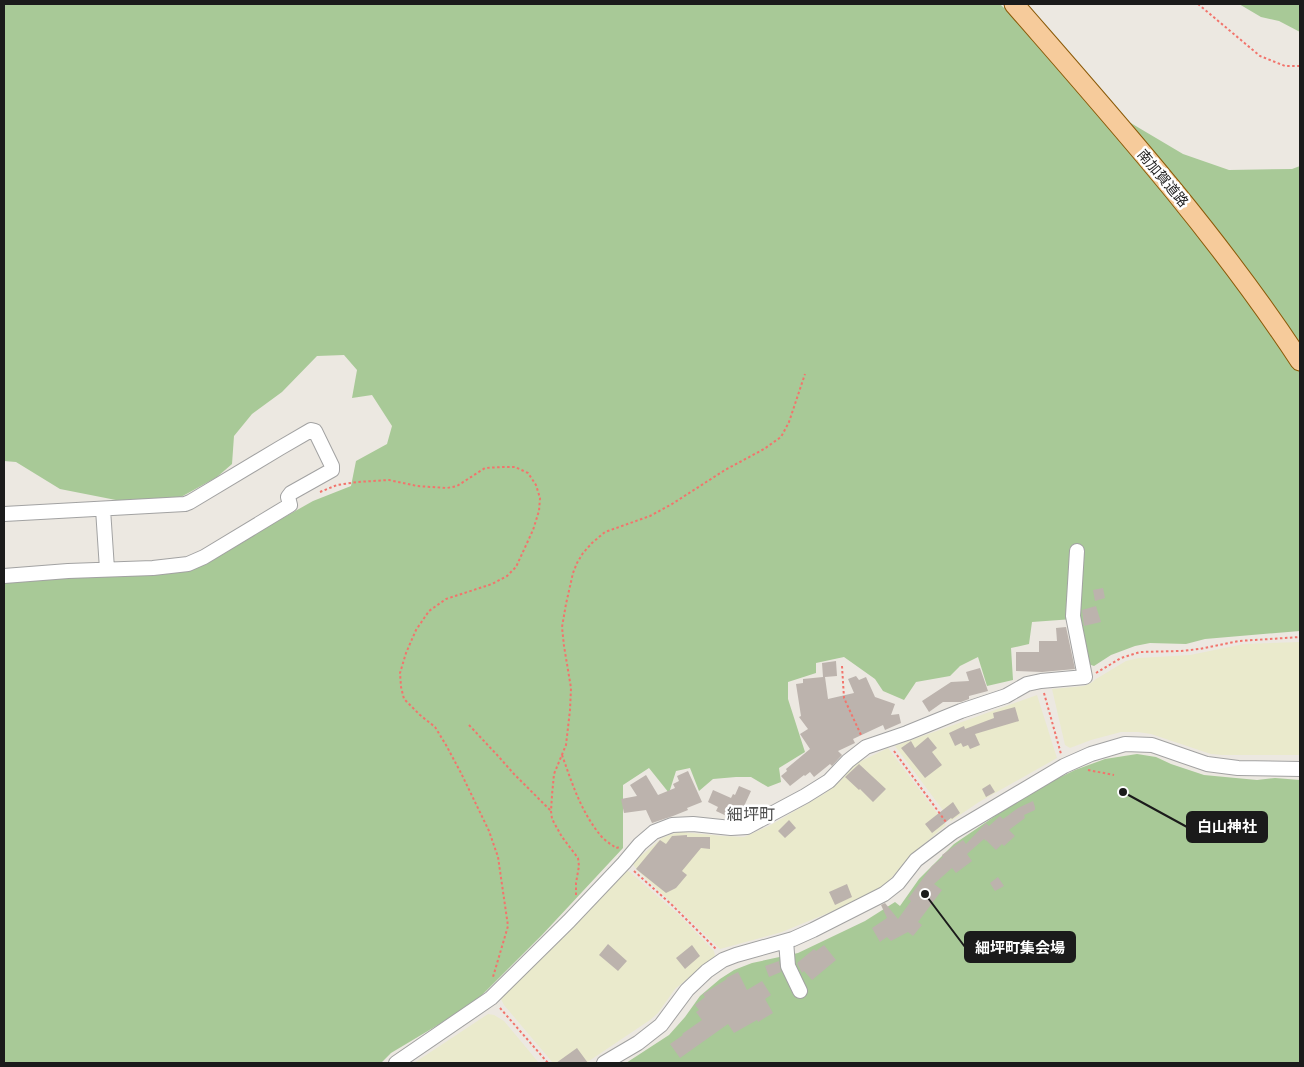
<svg xmlns="http://www.w3.org/2000/svg" width="1304" height="1067" viewBox="0 0 1304 1067" font-family="'DM Sans','Noto Sans JP',sans-serif">
	<rect width="100%" height="100%" fill="#ece8e1"/>
	<path fill="#eaeacc" d="M1300 642V755H1222L1211 754 1151 734 1138 732H1121L1091 740 1070 748 1065 745 1052 689 1084 686 1091 683 1096 679 1126 661 1139 658 1190 655 1244 644Z
		M1037 695 1057 758 979 802 951 821 895 746Z
		M888 748 946 825 910 856 887 883 867 897 782 932 720 949 637 870 633 864V860L642 855 662 838 672 834 681 832 722 836 744 837 769 826 824 794 840 781 855 764Z
		M624 870 630 872 679 915 714 951 715 956 675 989 658 1013 650 1020 586 1063H553L504 1005 501 999 507 991Z
		M488 1014 494 1015 504 1021 539 1063H414Z"/>
	<path fill="#a8c997" d="M4 4H1000L1062 66 1129 122 1183 154 1229 170 1292 169 1300 166V631L1205 639 1186 644 1150 643 1135 646 1111 655 1094 666 1088 664 1073 619 1032 622 1029 644 1011 648 1013 680 987 686 978 657 960 666 950 676 916 682 904 700 883 691 875 679 844 657 816 663V673L788 682V699L805 752 779 768 781 782 768 787 751 777H736L713 779 699 791 690 768 676 771 669 793 649 768 623 785V848L542 935 473 1004 391 1053 381 1063H4V581L32 577H109L191 570 313 501 351 486 356 461 387 444 392 426 372 395 352 398 357 370 344 355 317 356 282 392 252 414 234 436 232 464 217 477 181 497 121 501 60 489 16 462 4 461Z
		M1239 4H1300V32L1279 21 1261 17Z
		M1137 754 1156 757 1171 764 1204 775 1257 780 1275 778 1300 780V1063H626L669 1035 685 1017 700 996 720 979 734 970 752 963 798 953 865 921 895 902 900 906 919 879 954 844 1032 791 1075 770 1105 759Z"/>
	<path fill="#bcb3ad" d="M1103 588 1105 598 1095 601 1093 590Z
		M1096 606 1101 622 1084 626 1082 610Z
		M1066 627 1075 669 1042 672 1016 671V652H1039V641H1057L1056 628Z
		M836 661 837 676 825 677 828 699 854 693 848 679 856 676 859 680 866 677 875 697 895 704 891 715 899 714 901 723 885 730 883 725 853 739 855 743 838 751 842 755 832 766 830 764 814 777 810 772 805 776 804 775 790 786 781 776 787 771 786 769 810 749 800 734 808 729 799 717 801 716 796 684 803 683V679L823 677 822 663Z
		M980 668 988 691 969 696V699L961 702H943L929 712 922 701 951 682 969 681 966 672Z
		M1015 707 1019 721 975 734 980 745 970 749 968 745 963 747 961 743 955 746 949 733 964 726 965 729 994 718 993 713Z
		M928 737 937 748 932 752 942 765 925 778 901 748 911 741 915 748Z
		M859 764 886 789 873 802 860 789 859 790 845 777Z
		M688 771 702 802 687 808 688 810 673 816 652 823 646 810 624 813 621 799 637 796 630 785 646 775 658 795 675 788 673 784 679 781 677 776Z
		M990 784 995 792 986 797 982 789Z
		M739 786 751 791 740 815 733 812 731 818 716 811 718 807 708 802 713 790 731 798 733 794 735 795Z
		M1033 801 1035 807V810L1024 815 1025 818 1009 830 1015 836 1004 846 1002 844 996 850 986 840V841L984 839 967 854 972 861 956 873 952 868 934 884 942 890 918 922 922 925 913 936 908 932 891 941 887 937 880 942 872 928 887 918 881 905 885 903 898 919 911 901 908 899 932 866 943 857 942 855 963 840 966 844 986 823 989 826 1000 816 1003 819 1018 808Z
		M953 802 960 813 952 819 951 818 932 833 925 824Z
		M789 820 796 828 785 838 778 831Z
		M687 835V837H710V849L701 848 682 871 687 875 676 888 666 893 636 869 660 840 666 844 672 836Z
		M998 877 1004 886 995 891 990 883Z
		M847 884 852 897 835 905 829 892Z
		M608 944 627 961 618 971 599 955Z
		M692 945 700 956 685 969 676 958Z
		M824 945 836 960 812 980 804 971 802 973 797 963 814 949 816 951Z
		M779 961 781 972 769 977 765 966Z
		M738 972 747 990 762 981 771 995 765 999 773 1013 758 1022 757 1020 734 1033 728 1024 680 1058 670 1044 683 1035 682 1034 702 1020 696 1012 699 1010 695 1005 705 997 703 994 727 979 726 978Z
		M577 1048 588 1063H556Z"/>
	<g fill="none" stroke-linecap="round" stroke-linejoin="round">
		<g stroke="#a2a2a2" stroke-width="16">
			<path id="minor" d="M103 509 107 569
				M4 514 185 504 190 502 280 448 311 430 315 431 332 466V470L291 493 288 497 290 505 204 557 188 564 153 568 68 571 4 576
				M786 941 788 966 800 991
				M396 1063 491 998 569 921 624 863 640 844 654 832 672 825 693 824 731 828 747 827 805 796 829 781 848 761 866 747 907 733 961 711 1006 696 1027 684 1041 681 1085 677 1073 616 1077 551
				M604 1063 638 1043 661 1025 687 990 707 971 723 960 736 955 793 939 813 930 884 894 898 883 916 860 953 832 1064 766 1091 754 1125 744 1152 745 1207 764 1238 768 1300 769"/>
		</g>
		<g stroke="#8a5907" stroke-width="21">
			<path id="major" d="M1014 4C1114 119 1216 233 1300 361"/>
		</g>
		<path stroke="#f2746c" stroke-width="2" stroke-dasharray="2.5 2.5" stroke-linecap="butt" d="M1198 4 1260 56 1285 66H1300
			M320 492 337 485 357 482 389 480 417 486 447 488 457 486 485 468 502 467H515L528 473 536 485 540 498 539 511 533 530 516 567 507 576 492 584 446 599 429 611 416 630 406 653 400 673 401 687 404 699 420 715 435 727 446 745 461 773 489 831 498 857 508 926 493 977
			M842 666 844 698 861 735
			M1096 673 1121 658 1140 652 1181 651 1199 649 1239 641 1300 637
			M1044 693 1061 754
			M469 725 499 757 514 774 551 811
			M894 751 946 822
			M562 755C572 783 581 812 601 836 605 841 611 844 616 848L620 847
			M1088 770 1114 775
			M634 871 672 905 717 950
			M576 895V883L579 866 578 858 562 837 552 819 551 811 552 795 554 774 566 745 570 710 571 688 564 646 562 627 566 604 573 573 577 563 583 553 592 543 605 532 650 516 672 504 725 470 764 449 781 437 789 422 805 374
			M500 1008 548 1063"/>
		<use href="#minor" stroke="#fff" stroke-width="14"/>
		<use href="#major" stroke="#f6cb9b" stroke-width="19"/>
	</g>
	<g text-anchor="middle" dominant-baseline="central" stroke-width="5" stroke-linejoin="round" paint-order="stroke">
		<g font-size="14" fill="#1b1b1b" stroke="#fff">
			<text transform="translate(1163 178) rotate(50)">南加賀道路</text>
		</g>
		<g font-size="16" fill="#4e4e4e" stroke="#fff">
			<text x="751" y="814">細坪町</text>
		</g>
	</g>
	<path fill="none" stroke="#1b1b1b" stroke-width="2" d="M1123 792L1187 827M925 894L965 947"/>
	<g fill="#1b1b1b" stroke="#fff" stroke-width="2">
		<circle cx="1123" cy="792" r="5"/>
		<circle cx="925" cy="894" r="5"/>
	</g>
	<g fill="#1b1b1b" stroke="#1b1b1b" stroke-width="2">
		<rect x="1187" y="812" width="80" height="30" rx="5"/>
		<rect x="965" y="932" width="110" height="30" rx="5"/>
	</g>
	<g font-size="15" text-anchor="middle" font-weight="bold" fill="#fff">
		<text x="1227" y="832">白山神社</text>
		<text x="1020" y="953">細坪町集会場</text>
	</g>
	<rect width="1304" height="1067" fill="none" stroke="#1b1b1b" stroke-width="10"/>
</svg>
